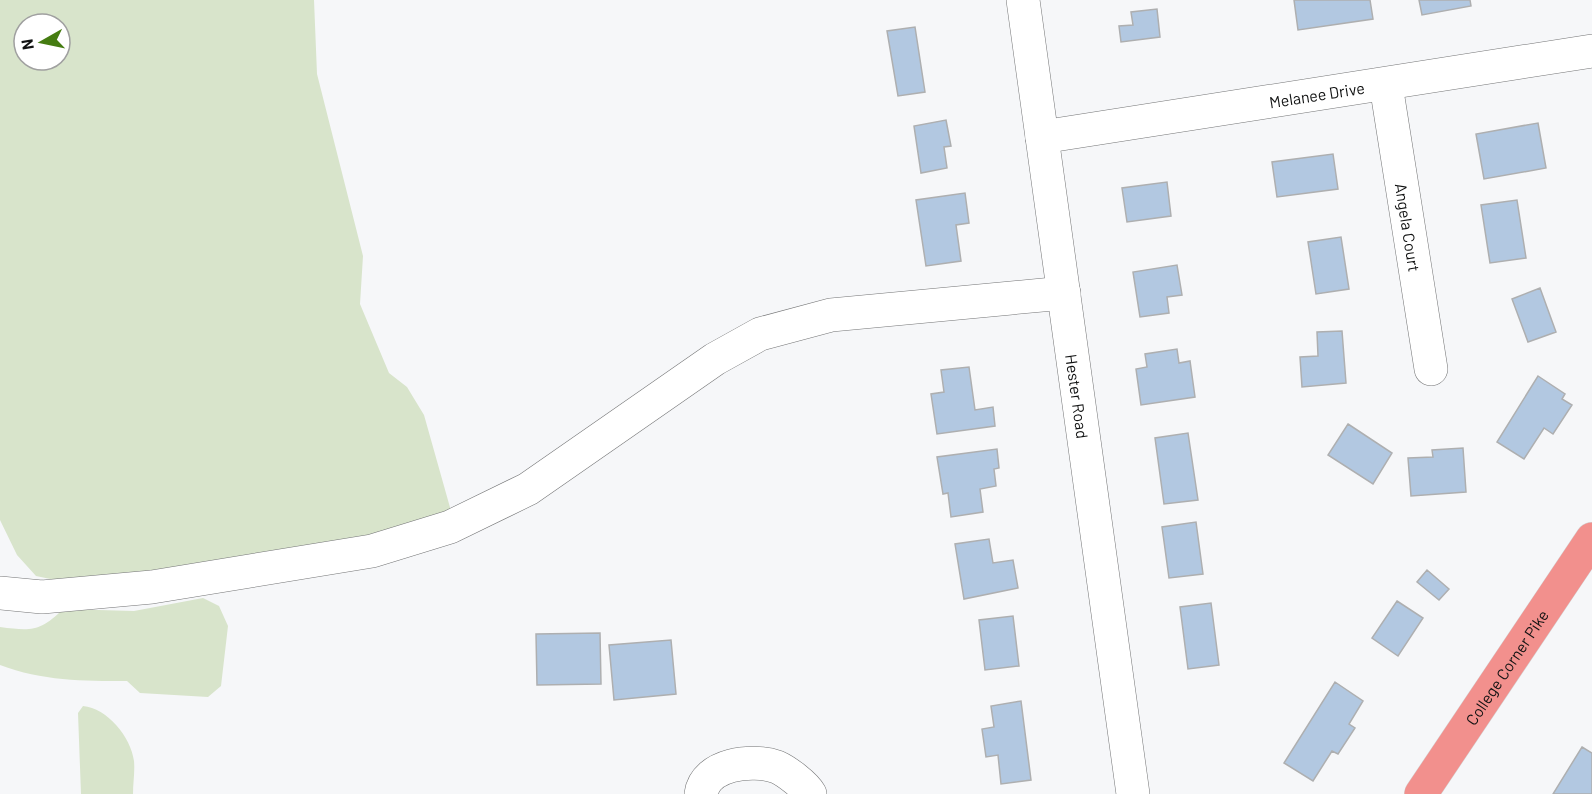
<svg xmlns="http://www.w3.org/2000/svg" width="1592" height="794" viewBox="0 0 1592 794" font-family="Barlow,sans-serif">
	<rect width="100%" height="100%" fill="#f6f7f9"/>
	<path fill="#d8e4cb" fill-rule="evenodd" d="M0 0H314L317 74 363 256 360 304 389 373 407 387 424 415 453 518 375 542 142 577 60 581 36 576 17 555 0 520ZM24 24H60V60H24Z
		M203 598 219 606 228 626 221 686 208 697 140 693 127 681C83 681 42 681 0 665V627C31 631 40 632 63 609L134 611Z
		M83 706C107 708 131 737 134 761 135 772 133 783 133 794H81L78 713Z"/>
	<path fill="#b2c8e1" stroke="#aeafb0" stroke-width="1.5" d="M1294 0H1370L1373 19 1298 30Z
		M1419 0H1470L1471 6 1422 15Z
		M1157 9 1160 37 1121 42 1119 26 1133 25 1131 12Z
		M915 27 925 92 898 96 887 31Z
		M946 120 951 146 944 147 947 168 921 173 914 126Z
		M1538 123 1546 168 1484 179 1476 134Z
		M1333 154 1338 189 1277 197 1272 162Z
		M1167 182 1171 216 1127 222 1122 188Z
		M965 193 969 223 956 225 961 261 926 266 916 200Z
		M1517 200 1526 258 1490 263 1481 205Z
		M1341 237 1349 289 1316 294 1308 242Z
		M1177 265 1182 295 1167 297 1169 313 1140 317 1133 272Z
		M1540 288 1556 332 1528 342 1512 299Z
		M1342 331 1346 383 1302 387 1300 357 1318 356 1317 332Z
		M1177 349 1179 363 1190 361 1195 397 1141 405 1136 369 1147 367 1145 354Z
		M969 367 975 410 993 407 995 426 937 434 931 394 944 392 941 370Z
		M1538 376 1565 394 1562 399 1572 405 1553 434 1544 428 1524 459 1497 442Z
		M1348 424 1392 453 1373 484 1328 455Z
		M1188 433 1198 500 1164 504 1155 438Z
		M1463 448 1466 492 1411 496 1408 458 1433 457 1432 450Z
		M997 449 999 468 994 469 996 486 980 489 983 512 951 517 948 493 943 494 937 457Z
		M1196 522 1203 574 1169 578 1162 527Z
		M989 539 993 563 1013 560 1018 588 964 599 955 544Z
		M1427 570 1449 589 1439 600 1417 582Z
		M1397 601 1423 618 1398 656 1372 638Z
		M1211 603 1219 665 1188 669 1180 607Z
		M1013 616 1019 666 985 670 979 620Z
		M600 633 601 684 537 685 536 634Z
		M671 640 676 694 614 700 609 645Z
		M1335 682 1363 701 1349 724 1355 728 1338 754 1332 751 1313 781 1284 763Z
		M1021 701 1031 780 1001 784 998 755 986 757 982 729 994 727 991 706Z
		M1582 747 1592 753V794H1553Z"/>
	<g fill="none" stroke-linecap="round" stroke-linejoin="round">
		<g stroke="#747576" stroke-width="34">
			<g id="minor">
				<path id="s1" d="M1023 0 1133 794"/>
				<path id="s2" d="M1386 85 1431 369"/>
				<path id="s3" d="M1042 137 1592 51"/>
				<path d="M0 593 42 597 152 587 372 551 450 527 528 489 715 359 760 334 831 315 1064 293"/>
				<path d="M701 794C705 764 752 758 777 767 786 771 805 785 810 794"/>
			</g>
		</g>
		<g stroke="#d4d4d4" stroke-width="34">
			<g id="highway">
				<path id="s4" d="M1421 794 1592 539"/>
			</g>
		</g>
		<use href="#minor" stroke="#fff" stroke-width="33"/>
		<use href="#highway" stroke="#f2908d" stroke-width="33"/>
	</g>
	<g text-anchor="middle" dominant-baseline="central" stroke-width="5" stroke-linejoin="round" paint-order="stroke">
		<g font-size="16" fill="#111212" stroke="#fff">
			<text stroke="none"><textPath href="#s3" startOffset="278">Melanee Drive</textPath></text>
			<text stroke="none"><textPath href="#s2" startOffset="144">Angela Court</textPath></text>
			<text stroke="none"><textPath href="#s1" startOffset="400">Hester Road</textPath></text>
			<text stroke="none"><textPath href="#s4" startOffset="153">College Corner Pike</textPath></text>
		</g>
	</g>
	<g transform="translate(42 42) rotate(261)"><circle r="28" fill="#ffffff" stroke="#a0a0a0" stroke-width="1.5"/>
	<path d="M0-4.5L10 22L0 15L-10 22Z" fill="#457c11"/>
	<text y="-9" font-size="16" font-weight="bold" text-anchor="middle" fill="#111212">N</text>
	</g>
</svg>
